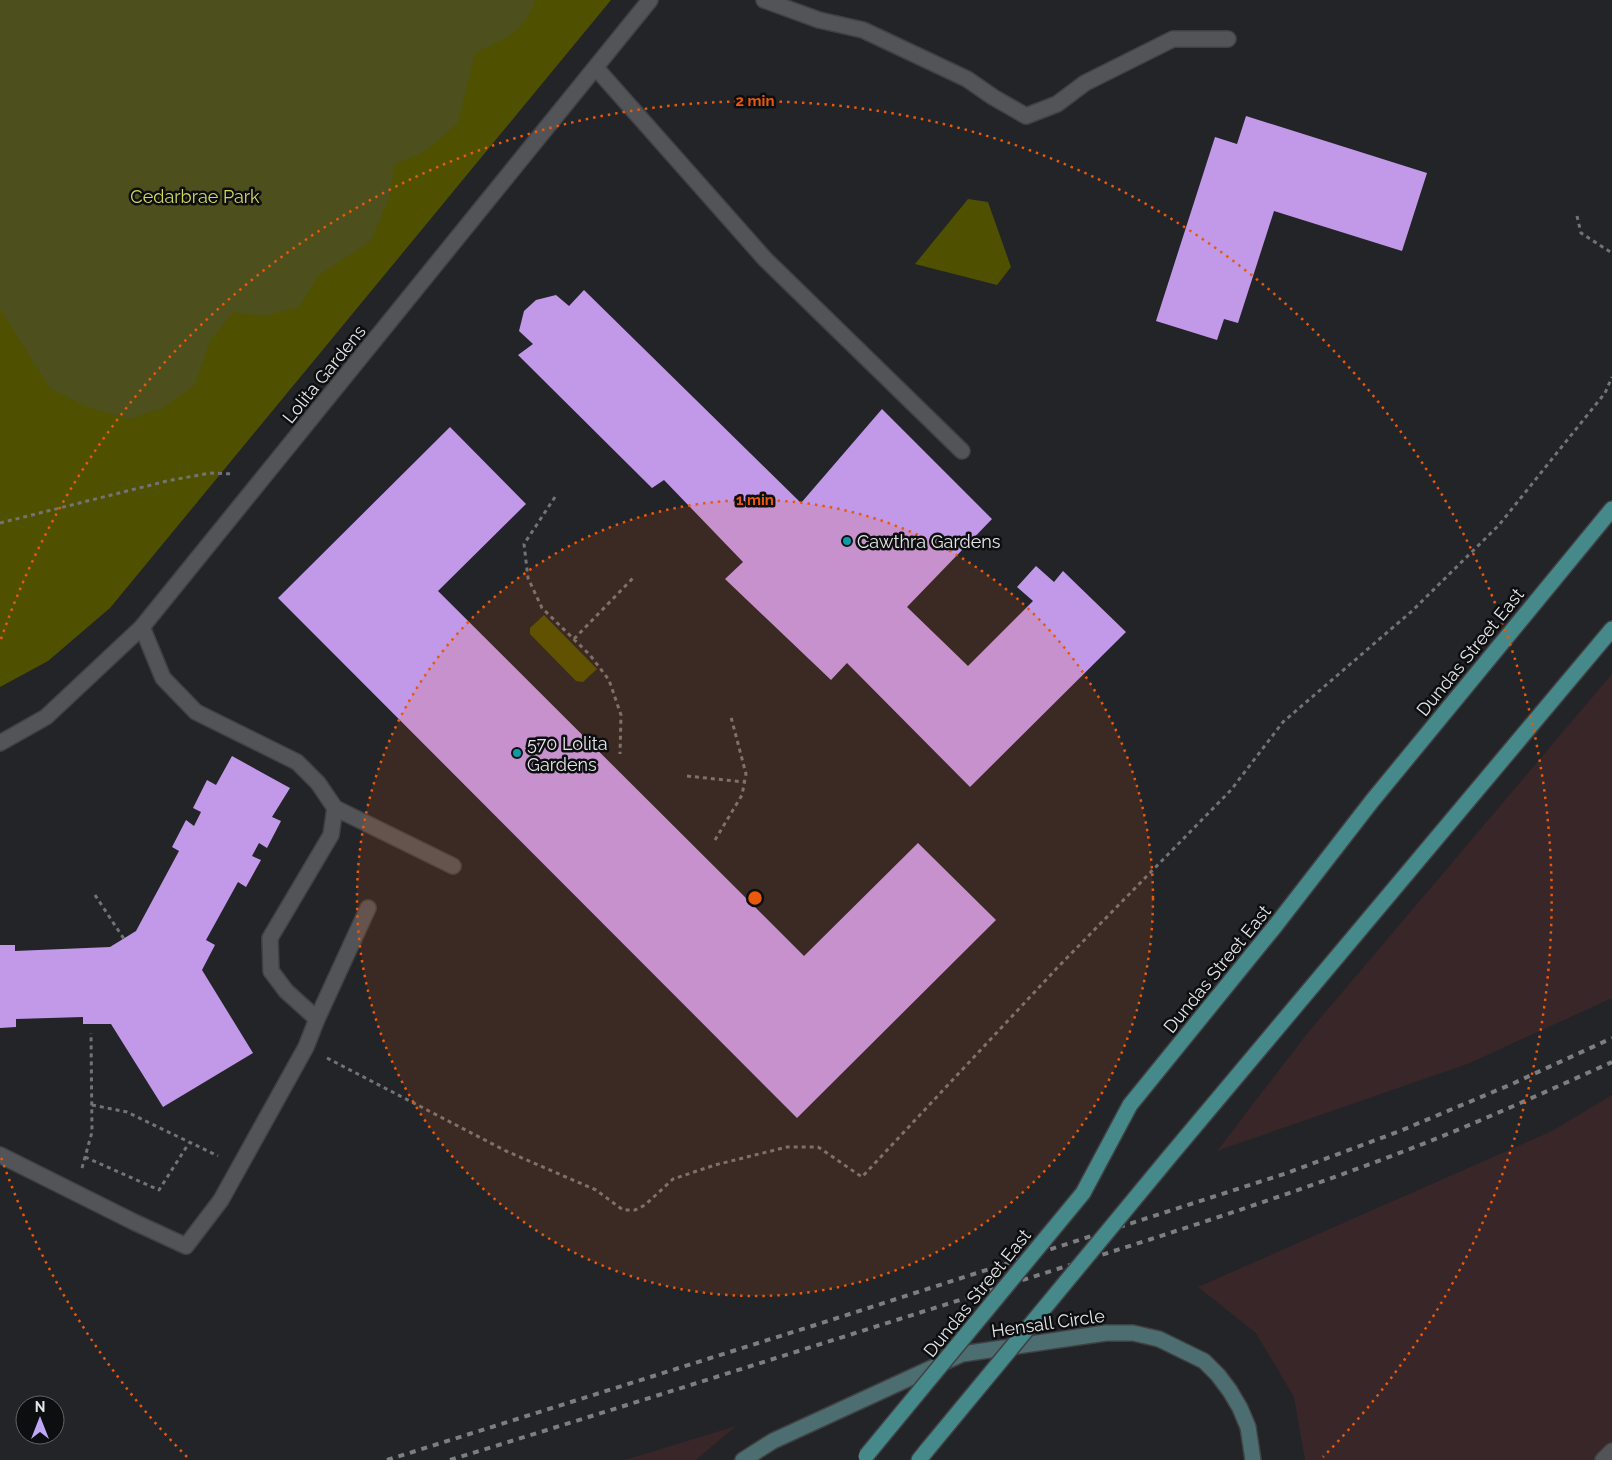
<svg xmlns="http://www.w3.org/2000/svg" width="1612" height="1460" viewBox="0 0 1612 1460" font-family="Raleway,sans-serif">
	<rect width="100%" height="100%" fill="#232427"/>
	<path fill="#392629" d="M1612 674V998L1470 1063 1217 1151 1306 1035Z
		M1612 1095V1460H1305L1294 1397 1256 1333 1198 1287 1552 1131Z
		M736 1426 696 1460H625Z"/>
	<path fill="#4f5101" d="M0 0H611L110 608 48 661 0 687Z
		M968 199 988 202 1011 267 997 285 915 264Z
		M544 615 597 669 583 682 576 681 530 634V628Z"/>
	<path fill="#4d4f1d" d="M0 0H535C524 34 504 39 475 53L458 123 424 152 395 164 389 198 371 241 319 275 299 307 265 316 233 312 210 341 195 385 163 408 129 419 85 406 50 388 0 309Z"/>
	<path fill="#c299e8" d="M1246 116 1427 173 1402 251 1274 211 1238 323 1224 319 1217 340 1156 321 1215 137 1237 144Z
		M584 290 801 503 882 409 992 519 907 607 968 666 1033 601 1017 587 1036 566 1054 582 1063 571 1126 632 970 787 847 663 831 680 725 579 743 562 664 480 652 488 518 355 533 344 519 331 524 311 536 300 556 295 569 306Z
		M450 427 526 504 438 591 804 956 918 843 996 920 797 1118 278 598Z
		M232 756 290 788 272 817 281 821 267 848 259 843 252 856 261 860 246 887 238 882 206 940 215 945 202 970 253 1053 163 1107 111 1024H83V1017L16 1019V1027L0 1028V945H15V951L110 947 136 931 179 851 172 847 186 820 194 826 201 812 193 808 207 780 216 785Z"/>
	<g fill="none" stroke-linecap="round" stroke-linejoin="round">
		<g stroke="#414144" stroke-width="18">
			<path id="lane" d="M764 0 819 20 863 30 967 79 993 97 1026 116 1057 104 1085 83 1173 39H1228
				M596 68 765 259 962 451
				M142 627 163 678 196 712 297 762 318 783 335 808 331 835 270 938 271 971 286 991 317 1019
				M335 808 453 866
				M0 1155 134 1222 186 1246 221 1200 306 1047 317 1019 368 908
				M1603 1460 1612 1451"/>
		</g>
		<g stroke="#414144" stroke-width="18">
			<path id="street" d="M0 743 46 717 142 627 650 0"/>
		</g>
		<g stroke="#414144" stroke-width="18">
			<path id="secondary" d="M743 1460 773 1441 962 1354 1106 1333H1133L1159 1339 1204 1361 1218 1375 1230 1391 1240 1408 1248 1427 1253 1460"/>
		</g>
		<g stroke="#414144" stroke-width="18">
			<path id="primary" d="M1170 1156 1612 629
				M1083 1193 1130 1105 1276 925 1372 801 1612 509
				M919 1460 927 1450"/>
		</g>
		<path stroke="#737376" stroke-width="3" stroke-dasharray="4 4" stroke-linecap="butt" d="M1577 216 1581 233 1612 253
			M555 497 524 544 528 578 542 608 590 655 609 680 621 715 620 754
			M0 523 167 481 210 473 233 474
			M574 639 634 577
			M687 776 744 782
			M715 840 742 795 746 774 731 717
			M95 895 124 939
			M327 1058 506 1151 596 1190 623 1210H635L645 1205 673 1179 715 1165 787 1147H818L862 1177 1058 967 1231 790 1283 722 1412 611 1499 525 1605 393 1612 377
			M92 1105 127 1112 218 1156
			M85 1157 159 1190 189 1143
			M82 1168 92 1132 91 1033"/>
		<use href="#lane" stroke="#535457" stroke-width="15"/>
		<use href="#street" stroke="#535457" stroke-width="15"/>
		<use href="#secondary" stroke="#4c6e71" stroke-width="15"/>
		<use href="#primary" stroke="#46898b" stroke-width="15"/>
		<path stroke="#7d7e80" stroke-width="4" stroke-dasharray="6 6" stroke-linecap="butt" d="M387 1460 828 1321 1287 1173 1400 1131 1512 1084 1612 1038
			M450 1460C622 1407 792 1353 963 1299 1110 1252 1258 1207 1402 1152 1473 1125 1543 1093 1612 1062"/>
		<g stroke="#414144" stroke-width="18" stroke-linecap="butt">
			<path id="primary-bridge" d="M927 1450 1170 1156
				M866 1456 1083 1193"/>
		</g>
		<use href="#primary-bridge" stroke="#46898b" stroke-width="15"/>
	</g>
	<circle cx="755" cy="898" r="398" fill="#e8590c" fill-opacity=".12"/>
	<g fill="none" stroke="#e8590c" stroke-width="2.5" stroke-dasharray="2.5 5">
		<circle cx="755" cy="898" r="398"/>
		<path d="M187 1457A797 797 0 0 1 1 1157M1 639A797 797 0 1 1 1323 1457"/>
	</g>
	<g fill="#0f9aa8" stroke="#0d0e0f" stroke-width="2">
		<circle cx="847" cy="541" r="5"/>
		<circle cx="517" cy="753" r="5"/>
	</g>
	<g text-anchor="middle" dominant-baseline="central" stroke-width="5" stroke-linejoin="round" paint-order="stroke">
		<g font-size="18" fill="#d3d95b" stroke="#0d0e0f">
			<text x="195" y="196">Cedarbrae Park</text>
		</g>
		<g font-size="18" fill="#e5e5e7" stroke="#0d0e0f">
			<text transform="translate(324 374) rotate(-51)">Lolita Gardens</text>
			<text transform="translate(1470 652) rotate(-51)">Dundas Street East</text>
			<text transform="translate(1217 969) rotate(-51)">Dundas Street East</text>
			<text transform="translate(977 1293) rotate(-51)">Dundas Street East</text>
			<text transform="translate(1048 1323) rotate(-8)">Hensall Circle</text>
		</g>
		<g font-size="18" fill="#e5e5e7" stroke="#0d0e0f" text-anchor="start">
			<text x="857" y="541">Cawthra Gardens</text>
			<text x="527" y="743">570 Lolita<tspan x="527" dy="21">Gardens</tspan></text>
		</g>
	</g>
	<circle cx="755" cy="898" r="8" fill="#e8590c" stroke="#0d0e0f" stroke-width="2.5"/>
	<g font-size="15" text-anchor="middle" font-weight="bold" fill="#e8590c" stroke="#0d0e0f" stroke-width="5" stroke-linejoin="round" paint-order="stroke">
		<text x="755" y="106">2 min</text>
		<text x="755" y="505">1 min</text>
	</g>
	<g transform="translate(40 1420)"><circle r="24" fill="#0d0e0f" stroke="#636465"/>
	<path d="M0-4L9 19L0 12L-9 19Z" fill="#bda9f5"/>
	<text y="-8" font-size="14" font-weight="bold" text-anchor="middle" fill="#e5e5e7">N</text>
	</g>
</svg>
